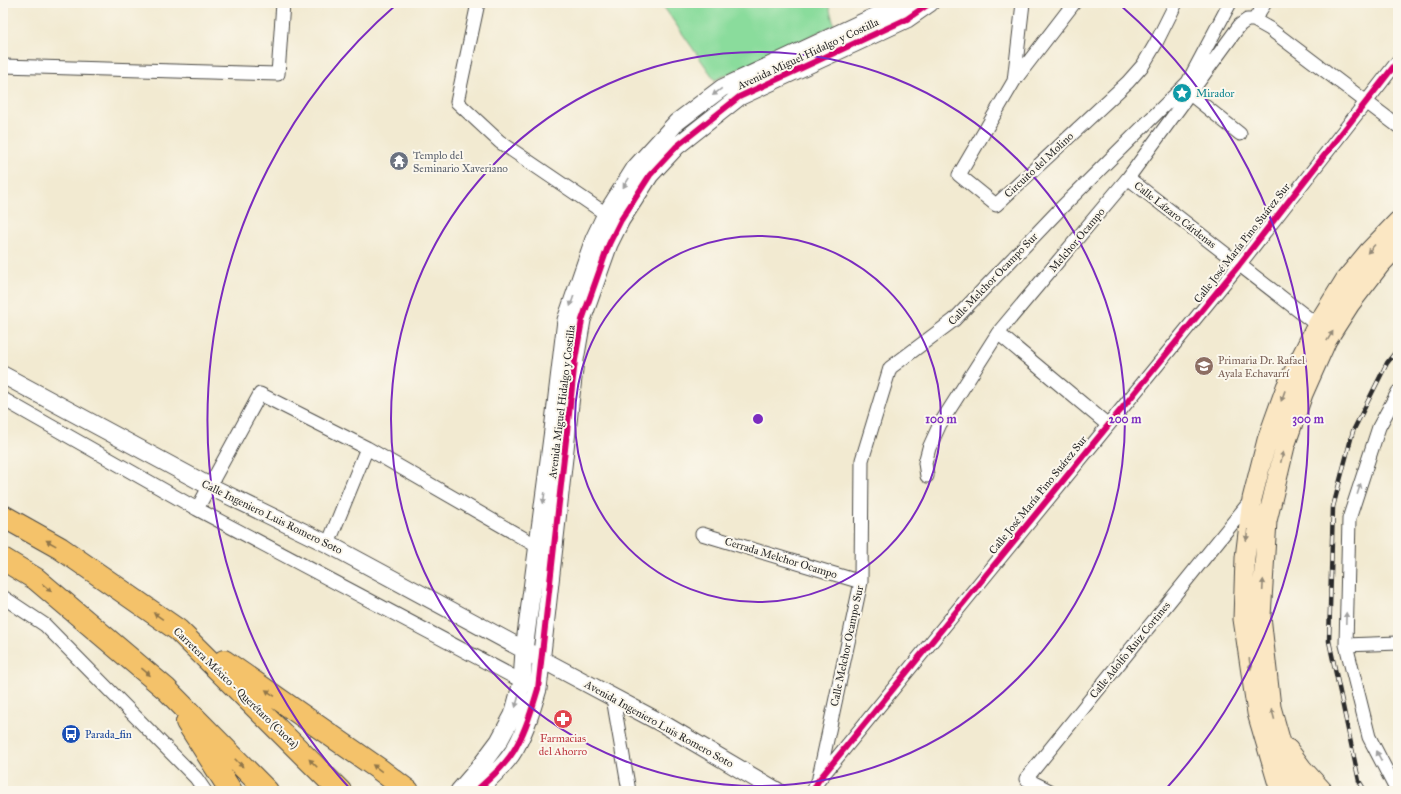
<svg xmlns="http://www.w3.org/2000/svg" width="1401" height="794" viewBox="0 0 1401 794" font-family="'IM FELL Great Primer',serif">
	<rect width="100%" height="100%" fill="#fbf7ec"/>
	<filter id="ink" filterUnits="userSpaceOnUse"><feTurbulence type="fractalNoise" baseFrequency=".025" numOctaves="2"/><feDisplacementMap in="SourceGraphic" scale="8" xChannelSelector="R" yChannelSelector="G"/><feConvolveMatrix kernelMatrix="1 2 1 2 8 2 1 2 1" color-interpolation-filters="sRGB"/></filter>
	<filter id="wash" filterUnits="userSpaceOnUse"><feTurbulence type="fractalNoise" baseFrequency=".012" numOctaves="4" result="noise"/><feDisplacementMap in="SourceGraphic" scale="16" xChannelSelector="R" yChannelSelector="G"/><feGaussianBlur stdDeviation="0.9" result="paint"/><feColorMatrix in="noise" values="0 0 0 0 0 0 0 0 0 0 0 0 0 0 0 0 0 1.4 0 .05"/><feComposite in="paint" operator="in"/></filter>
	<g filter="url(#wash)">
		<rect width="100%" height="100%" fill="#f2ead1"/>
		<path fill="#8adc9c" stroke="#5a8464" d="M661 3H828L834 25 715 80Z"/>
	</g>
	<g filter="url(#ink)">
		<g fill="none" stroke-linecap="round" stroke-linejoin="round">
			<g stroke="#494844" stroke-width="15">
				<path id="minor" d="M478 3 457 102 500 142 606 214
					M1074 3 1014 81 959 175 996 205 1128 82 1143 65 1156 43 1176 3
					M1254 20 1270 29 1398 126
					M1254 20 1265 3
					M3 66 278 74 283 3
					M1014 81 1023 3
					M1190 94 1240 134
					M1128 178 1317 325
					M998 333 1108 425
					M3 399 197 509 529 685
					M927 476 925 463 929 448 940 424 998 333 1128 178 1240 25 1247 20H1254
					M197 509 260 394 367 448 537 546
					M702 534 861 582
					M328 544 367 448
					M3 597 45 625 196 778 205 791
					M1346 645 1398 643
					M613 698 629 791
					M819 777 861 582 862 460 890 368 954 320 1061 208 1188 82 1230 3
					M813 791 818 781 1239 265 1398 61
					M1050 791 1026 779 1252 499
					M1397 791 1369 737 1346 645 1349 519 1379 427 1398 392"/>
			</g>
			<g stroke="#494844" stroke-width="19">
				<path id="tertiary" d="M3 375 209 486 328 544 541 659 665 725 777 791
					M459 791 478 769 499 741 513 715 522 682 524 650 553 430 566 320 594 239 606 214 635 168 677 122 722 88 904 3
					M476 791C490 778 507 764 516 747 526 729 532 709 538 689L575 360 582 320 609 244 621 220 650 175 677 146 739 97 907 19 930 3"/>
			</g>
			<g stroke="#494844" stroke-width="21">
				<path id="secondary" d="M1288 749 1302 768 1323 791
					M1280 791 1257 713 1243 619 1245 558 1252 499 1267 440 1286 387 1317 325 1345 280 1369 251 1398 221
					M1298 791 1289 771 1271 707 1261 616 1267 521 1285 446 1303 394 1327 340 1350 304 1380 265 1398 246"/>
			</g>
			<g stroke="#494844" stroke-width="24">
				<path id="motorway" d="M3 516 60 548 178 630 340 791
					M3 559 36 579 166 689 267 791
					M224 661 379 769 408 791
					M187 722 231 791"/>
			</g>
			<use href="#minor" stroke="#fff" stroke-width="13"/>
			<use href="#tertiary" stroke="#fff" stroke-width="17"/>
			<use href="#secondary" stroke="#fbe7c3" stroke-width="19"/>
			<use href="#motorway" stroke="#f4c26a" stroke-width="22"/>
			<g stroke="#2b2b2b" stroke-width="4.5">
				<path id="rail" d="M1365 791 1359 781 1329 641 1333 507 1353 431 1387 363 1398 349"/>
			</g>
			<use href="#rail" stroke="#fbf7ec" stroke-width="3" stroke-dasharray="9" stroke-linecap="butt"/>
			<g stroke="#fbf7ec" stroke-width="8">
				<path id="cycleway" d="M476 791C490 778 507 764 516 747 526 729 532 709 538 689L575 360 582 320 609 244 621 220 650 175 677 146 739 97 907 19 930 3
					M813 791 818 781 1239 265 1398 61"/>
			</g>
			<use href="#cycleway" stroke="#d6006c" stroke-width="6"/>
		</g>
		<defs><path id="oneway-solid" d="M-6-.8H1V-3.2L6.5 0L1 3.2V.8H-6Z"/></defs>
		<g fill="#a0a0a0">
			<use href="#oneway-solid" transform="translate(717 92) rotate(143)"/>
			<use href="#oneway-solid" transform="translate(626 183) rotate(122)"/>
			<use href="#oneway-solid" transform="translate(572 301) rotate(109)"/>
			<use href="#oneway-solid" transform="translate(1359 489) rotate(-72)"/>
			<use href="#oneway-solid" transform="translate(544 498) rotate(98)"/>
			<use href="#oneway-solid" transform="translate(1346 618) rotate(-88)"/>
			<use href="#oneway-solid" transform="translate(517 702) rotate(106)"/>
			<use href="#oneway-solid" transform="translate(1379 756) rotate(-117)"/>
		</g>
		<g fill="#938977">
			<use href="#oneway-solid" transform="translate(1371 249) rotate(132)"/>
			<use href="#oneway-solid" transform="translate(1330 336) rotate(-58)"/>
			<use href="#oneway-solid" transform="translate(1283 396) rotate(110)"/>
			<use href="#oneway-solid" transform="translate(1282 457) rotate(-77)"/>
			<use href="#oneway-solid" transform="translate(1247 535) rotate(97)"/>
			<use href="#oneway-solid" transform="translate(1263 585) rotate(-87)"/>
			<use href="#oneway-solid" transform="translate(1250 664) rotate(82)"/>
			<use href="#oneway-solid" transform="translate(1273 714) rotate(-105)"/>
		</g>
		<g fill="#90764a">
			<use href="#oneway-solid" transform="translate(51 543) rotate(-151)"/>
			<use href="#oneway-solid" transform="translate(47 588) rotate(40)"/>
			<use href="#oneway-solid" transform="translate(158 616) rotate(-145)"/>
			<use href="#oneway-solid" transform="translate(146 672) rotate(40)"/>
			<use href="#oneway-solid" transform="translate(270 693) rotate(-145)"/>
			<use href="#oneway-solid" transform="translate(239 763) rotate(45)"/>
			<use href="#oneway-solid" transform="translate(313 763) rotate(-135)"/>
			<use href="#oneway-solid" transform="translate(377 768) rotate(-144)"/>
		</g>
	</g>
	<g fill="none" stroke="#7b2cbf" stroke-width="2">
		<circle cx="758" cy="419" r="183"/>
		<circle cx="758" cy="419" r="367"/>
		<path d="M352 791A550 550 0 0 1 397 4M1119 4A550 550 0 0 1 1164 791"/>
	</g>
	<defs>
		<g id="sight-disc" transform="scale(1)"><circle r="9.5" fill="#0f9aa8" stroke="#fbf7ec"/><path d="M0-6L1.8-2.2L6-1.7L2.9 1.2L3.7 5.4L0 3.3L-3.7 5.4L-2.9 1.2L-6-1.7L-1.8-2.2Z" fill="#fff"/></g>
		<g id="temple-disc" transform="scale(1)"><circle r="9.5" fill="#6b7280" stroke="#fbf7ec"/><path d="M0-6L5-2H3V0L6.5 2.5H4V6H1.5V3h-3V6H-4V2.5H-6.5L-3 0V-2H-5Z" fill="#fff"/></g>
		<g id="school-disc" transform="scale(1)"><circle r="9.5" fill="#8d6e63" stroke="#fbf7ec"/><path d="M0-5L7-2L0 1L-7-2ZM-4 1L0 2.5L4 1V4Q0 6-4 4Z" fill="#fff"/></g>
		<g id="pharmacy-disc" transform="scale(1)"><circle r="9.5" fill="#e0444e" stroke="#fbf7ec"/><path d="M-2-6h4v4h4v4h-4v4h-4v-4h-4v-4h4Z" fill="#fff"/></g>
		<g id="bus-disc" transform="scale(1)"><circle r="9.5" fill="#1a4fb4" stroke="#fbf7ec"/><path d="M-5-6H5V4H4V6H2V4H-2V6H-4V4H-5ZM-3.5-4V0h7V-4ZM-3.5 1.2v1.5H-2V1.2ZM2 1.2v1.5H3.5V1.2Z" fill="#fff"/></g>
	</defs>
	<g fill-rule="evenodd">
		<use href="#sight-disc" x="1182" y="93"/>
		<use href="#temple-disc" x="399" y="161"/>
		<use href="#school-disc" x="1204" y="366"/>
		<use href="#pharmacy-disc" x="563" y="719"/>
		<use href="#bus-disc" x="71" y="734"/>
	</g>
	<g text-anchor="middle" dominant-baseline="central" stroke-width="4" stroke-linejoin="round" paint-order="stroke">
		<g font-size="11" fill="#2b2b2b" stroke="#fbf7ec">
			<text transform="translate(808 54) rotate(-25)">Avenida Miguel Hidalgo y Costilla</text>
			<text transform="translate(1039 165) rotate(-43)">Circuito del Molino</text>
			<text transform="translate(1175 215) rotate(38)">Calle Lázaro Cárdenas</text>
			<text transform="translate(1077 240) rotate(-50)">Melchor Ocampo</text>
			<text transform="translate(1242 243) rotate(-52)">Calle José María Pino Suárez Sur</text>
			<text transform="translate(993 279) rotate(-46)">Calle Melchor Ocampo Sur</text>
			<text transform="translate(562 402) rotate(-83)">Avenida Miguel Hidalgo y Costilla</text>
			<text transform="translate(1038 495) rotate(-51)">Calle José María Pino Suárez Sur</text>
			<text transform="translate(272 517) rotate(26)">Calle Ingeniero Luis Romero Soto</text>
			<text transform="translate(781 558) rotate(17)">Cerrada Melchor Ocampo</text>
			<text transform="translate(847 646) rotate(-78)">Calle Melchor Ocampo Sur</text>
			<text transform="translate(1130 650) rotate(-51)">Calle Adolfo Ruiz Cortines</text>
			<text transform="translate(236 688) rotate(44)">Carretera México - Querétaro (Cuota)</text>
			<text transform="translate(659 724) rotate(29)">Avenida Ingeniero Luis Romero Soto</text>
		</g>
		<g font-size="11" fill="#0d838f" stroke="#fbf7ec" text-anchor="start">
			<text x="1196" y="93">Mirador</text>
		</g>
		<g font-size="11" fill="#5b616d" stroke="#fbf7ec" text-anchor="start">
			<text x="413" y="155">Templo del<tspan x="413" dy="13">Seminario Xaveriano</tspan></text>
		</g>
		<g font-size="11" fill="#785e54" stroke="#fbf7ec" text-anchor="start">
			<text x="1218" y="360">Primaria Dr. Rafael<tspan x="1218" dy="13">Ayala Echavarrí</tspan></text>
		</g>
		<g font-size="11" fill="#164399" stroke="#fbf7ec" text-anchor="start">
			<text x="85" y="734">Parada_fin</text>
		</g>
		<g font-size="11" fill="#be3a42" stroke="#fbf7ec">
			<text x="563" y="738">Farmacias<tspan x="563" dy="13">del Ahorro</tspan></text>
		</g>
	</g>
	<circle cx="758" cy="419" r="6" fill="#7b2cbf" stroke="#fbf7ec" stroke-width="2"/>
	<g font-size="12" text-anchor="middle" font-weight="bold" fill="#7b2cbf" stroke="#fbf7ec" stroke-width="4" stroke-linejoin="round" paint-order="stroke">
		<text x="941" y="423">100 m</text>
		<text x="1125" y="423">200 m</text>
		<text x="1308" y="423">300 m</text>
	</g>
	<rect width="1401" height="794" fill="none" stroke="#fbf7ec" stroke-width="16"/>
</svg>
